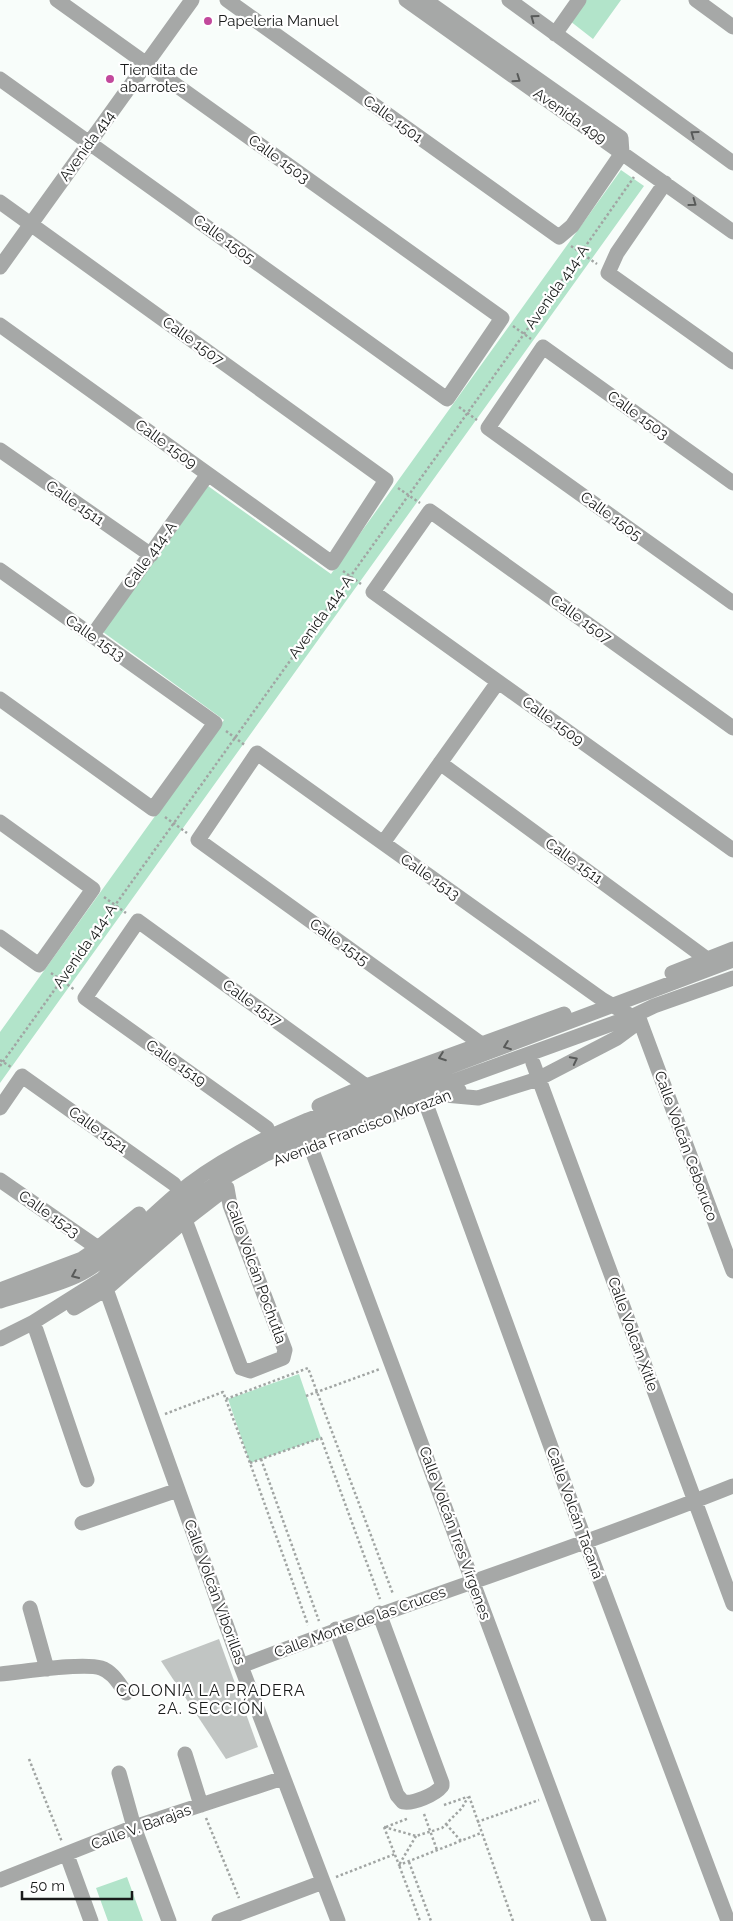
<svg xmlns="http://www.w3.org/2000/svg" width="733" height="1921" viewBox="0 0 733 1921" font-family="Raleway,sans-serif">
	<rect width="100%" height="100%" fill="#f8fdfa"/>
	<path fill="#b2e4ca" d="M585 0H621L593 39 570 21Z
		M621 170 644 186 0 1083V1032L224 720 103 632 208 486 331 574Z
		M299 1374 321 1438 250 1463 228 1399Z
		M127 1877 143 1921H108L96 1888Z"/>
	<path fill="#c1c5c3" d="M219 1639 258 1747 226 1759 161 1661Z"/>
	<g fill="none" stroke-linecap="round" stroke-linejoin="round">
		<path stroke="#a1a5a3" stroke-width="2.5" stroke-dasharray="2.5 2.5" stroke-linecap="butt" d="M571 246 597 264
			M513 326 531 339
			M459 407 477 420
			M398 488 420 503
			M343 571 361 584
			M226 731 246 746
			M165 817 187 833
			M104 897 126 913
			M51 973 75 990
			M0 1060 11 1067
			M0 1066 524 334 634 177
			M306 1396 380 1369
			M226 1399 308 1368 393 1594
			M165 1414 223 1392 250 1463 308 1625
			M261 1459 319 1621
			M250 1463 321 1438 380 1599
			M29 1759 62 1842
			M469 1796 513 1921
			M444 1805 467 1797
			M424 1814 437 1850
			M206 1818 239 1898
			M477 1822 539 1800
			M446 1824 461 1841
			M384 1827 399 1865 481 1833
			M384 1827 416 1836 442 1828 462 1808 468 1797
			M386 1827 409 1818
			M416 1836 399 1865 420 1921
			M409 1862 431 1921
			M336 1877 395 1854"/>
		<path stroke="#a6a8a7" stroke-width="15" d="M227 0 559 237 572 226 622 153 621 138 425 0
			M406 0 733 232
			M509 0 733 163
			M696 0 733 27
			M555 34 579 0
			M0 79 447 399 502 318 57 0
			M665 183 617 253 608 273 733 362
			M0 202 386 480 332 563 0 325
			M0 267 192 0
			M0 450 151 555
			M733 483 543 347 488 428 733 603
			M0 570 215 723 153 809 0 699
			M92 636 208 474
			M733 728 430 511 373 592 733 850
			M440 763 707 959
			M0 822 93 889 39 965 0 937
			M383 843 498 682
			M672 973 733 949
			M640 1021 733 1271
			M480 1043 198 840 257 753 603 1000 640 1021
			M533 1063 733 1604
			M445 1095 478 1098 538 1079 617 1038 640 1021
			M426 1104 586 1543 728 1921
			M319 1106 366 1086 564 1014
			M0 1108 22 1076 174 1184
			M365 1125 459 1090
			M267 1128 85 998 138 921 366 1086
			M310 1145 599 1921
			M0 1180 98 1248
			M185 1220 241 1368 250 1371 283 1358 285 1350 230 1205 227 1188
			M106 1289 241 1666 338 1921
			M0 1290 82 1259 98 1248 139 1214
			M0 1301C25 1293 52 1287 76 1276 109 1261 147 1219 176 1195 216 1161 261 1140 308 1120L733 960
			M74 1308 106 1289 185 1220 220 1193
			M36 1330 87 1480
			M0 1339 32 1323 102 1279 183 1207 227 1176 266 1154 313 1134 424 1092 631 1017 654 1006 733 978
			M82 1523 178 1490
			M30 1608 47 1669
			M336 1629 397 1795 403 1802C413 1804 435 1795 442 1786V1783L379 1613
			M241 1666C404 1603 571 1551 733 1486
			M0 1674C23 1672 82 1662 101 1668 113 1672 119 1684 126 1693
			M185 1754 201 1805
			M119 1773 134 1827 169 1921
			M67 1855 91 1921
			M0 1880 134 1827 283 1778
			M219 1921 323 1882"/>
	</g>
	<defs><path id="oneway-chevron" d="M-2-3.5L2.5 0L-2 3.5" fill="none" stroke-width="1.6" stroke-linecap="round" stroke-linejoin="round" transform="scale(1.25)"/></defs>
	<g stroke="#585a59">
		<use href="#oneway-chevron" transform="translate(534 18) rotate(-144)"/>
		<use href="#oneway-chevron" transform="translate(517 79) rotate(35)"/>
		<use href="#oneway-chevron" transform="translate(694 134) rotate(-144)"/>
		<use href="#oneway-chevron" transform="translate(693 203) rotate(36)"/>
		<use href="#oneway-chevron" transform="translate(507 1046) rotate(159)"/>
		<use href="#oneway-chevron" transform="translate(442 1057) rotate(160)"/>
		<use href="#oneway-chevron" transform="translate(574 1060) rotate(-27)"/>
		<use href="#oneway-chevron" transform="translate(75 1275) rotate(156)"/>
	</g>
	<g fill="#c2499c" stroke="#fff" stroke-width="2">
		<circle cx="208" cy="21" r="5"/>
		<circle cx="110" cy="79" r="5"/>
	</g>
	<g text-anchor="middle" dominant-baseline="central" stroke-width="4.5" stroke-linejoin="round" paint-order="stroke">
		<g font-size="15" fill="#191b1a" stroke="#fff" text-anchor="start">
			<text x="218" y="21">Papeleria Manuel</text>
			<text x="120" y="70">Tiendita de<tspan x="120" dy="17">abarrotes</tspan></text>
		</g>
		<g font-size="15" fill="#191b1a" stroke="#fff">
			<text transform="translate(570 116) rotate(35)">Avenida 499</text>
			<text transform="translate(393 119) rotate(36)">Calle 1501</text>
			<text transform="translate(87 146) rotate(-54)">Avenida 414</text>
			<text transform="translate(279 159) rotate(36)">Calle 1503</text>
			<text transform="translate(224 239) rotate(36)">Calle 1505</text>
			<text transform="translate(557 287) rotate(-55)">Avenida 414-A</text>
			<text transform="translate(193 341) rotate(36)">Calle 1507</text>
			<text transform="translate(638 415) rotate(36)">Calle 1503</text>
			<text transform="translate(166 444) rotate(36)">Calle 1509</text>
			<text transform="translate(75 503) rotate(35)">Calle 1511</text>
			<text transform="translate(611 516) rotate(36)">Calle 1505</text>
			<text transform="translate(150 555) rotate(-54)">Calle 414-A</text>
			<text transform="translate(321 617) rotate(-54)">Avenida 414-A</text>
			<text transform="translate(581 619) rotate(36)">Calle 1507</text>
			<text transform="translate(95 638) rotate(35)">Calle 1513</text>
			<text transform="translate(553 721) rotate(36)">Calle 1509</text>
			<text transform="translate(574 861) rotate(36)">Calle 1511</text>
			<text transform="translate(430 877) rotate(35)">Calle 1513</text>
			<text transform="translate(339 942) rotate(36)">Calle 1515</text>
			<text transform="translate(85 946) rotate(-55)">Avenida 414-A</text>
			<text transform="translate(252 1003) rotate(36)">Calle 1517</text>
			<text transform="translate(176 1063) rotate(35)">Calle 1519</text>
			<text transform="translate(362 1128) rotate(-21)">Avenida Francisco Morazán</text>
			<text transform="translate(98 1130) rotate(36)">Calle 1521</text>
			<text transform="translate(686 1146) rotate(70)">Calle Volcán Ceboruco</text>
			<text transform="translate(49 1214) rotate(35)">Calle 1523</text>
			<text transform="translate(256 1272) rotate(70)">Calle Volcán Pochutla</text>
			<text transform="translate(633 1334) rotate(70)">Calle Volcán Xitle</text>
			<text transform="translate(575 1513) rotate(70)">Calle Volcán Tacaná</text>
			<text transform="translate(455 1533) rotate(70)">Calle Volcán Tres Vírgenes</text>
			<text transform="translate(215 1592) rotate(70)">Calle Volcán Viborillas</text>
			<text transform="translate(360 1622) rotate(-20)">Calle Monte de las Cruces</text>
			<text transform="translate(141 1827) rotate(-20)">Calle V. Barajas</text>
		</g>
		<g font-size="16" letter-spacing="1" fill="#191b1a" stroke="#fff">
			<text x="211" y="1690">COLONIA LA PRADERA<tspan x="211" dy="18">2A. SECCIÓN</tspan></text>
		</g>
	</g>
	<path d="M22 1891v8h110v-8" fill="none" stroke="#191b1a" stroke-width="2.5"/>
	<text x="30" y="1891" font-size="15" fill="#191b1a" stroke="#ffffff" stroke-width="4" paint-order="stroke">50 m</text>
</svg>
